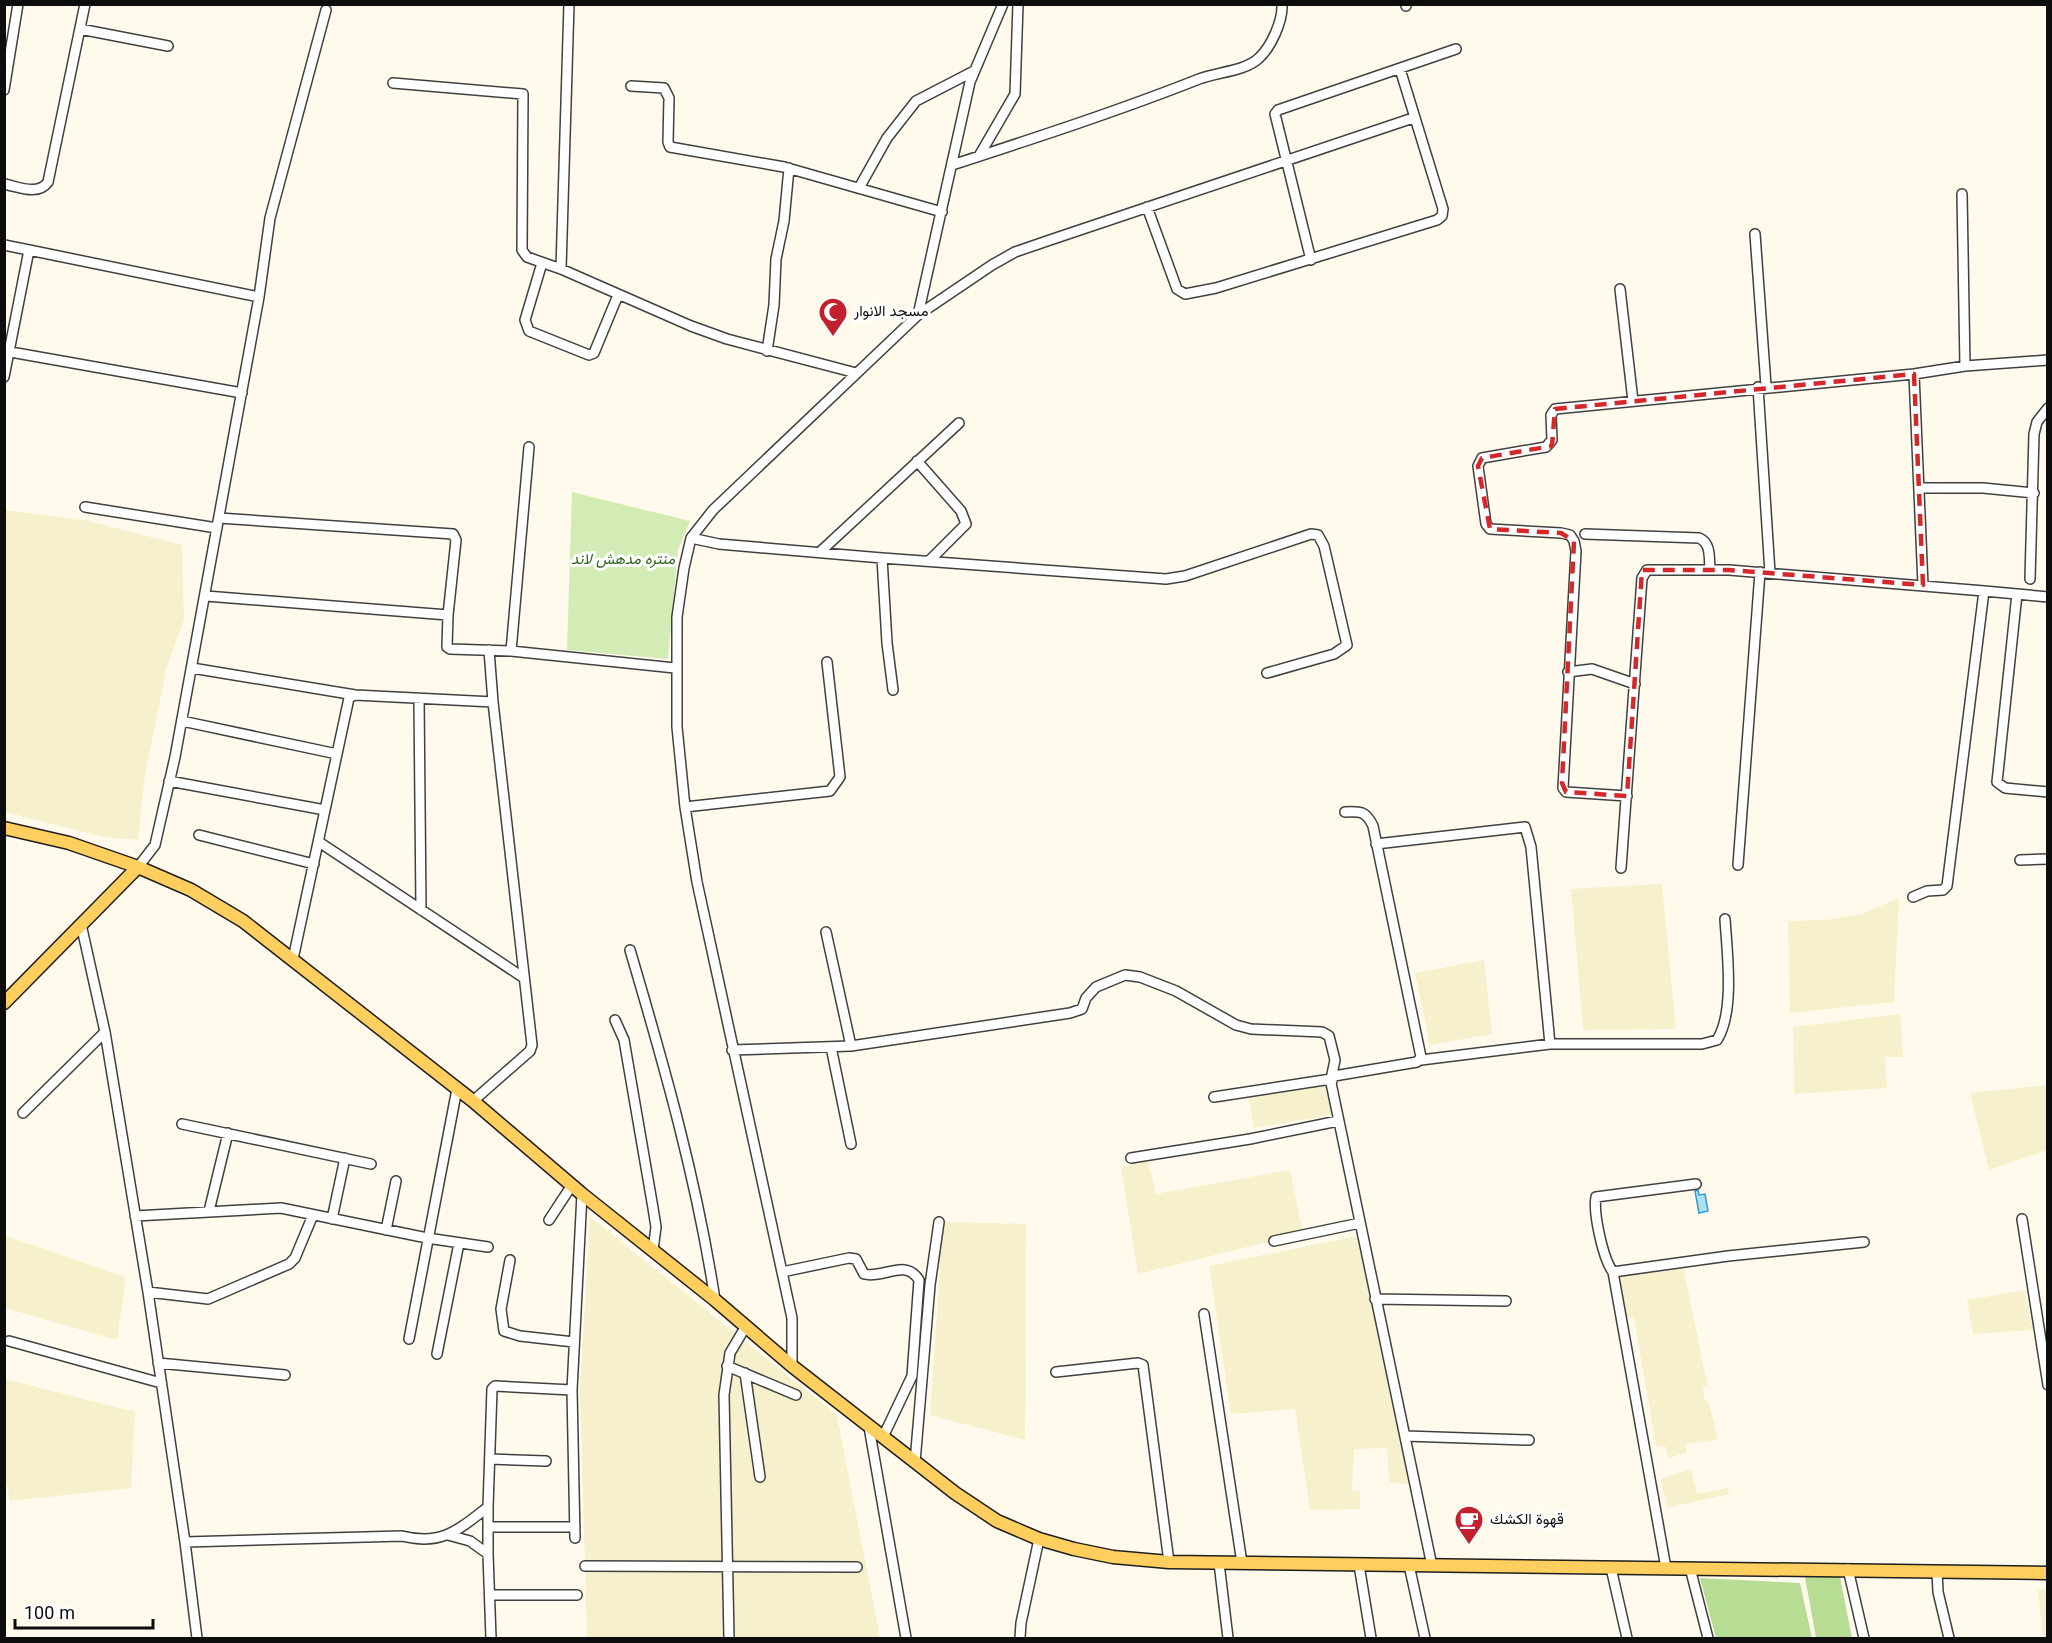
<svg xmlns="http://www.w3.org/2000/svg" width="2052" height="1643" viewBox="0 0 2052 1643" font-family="Georgia,Vazirmatn,serif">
	<rect width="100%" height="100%" fill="#fffaec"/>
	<path fill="#f6f0cc" d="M4 510 89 521 182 545 184 620 167 666 145 775 138 840 104 837 5 812Z
		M1662 884 1676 1029 1583 1030 1571 889Z
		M1899 898 1894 1002 1790 1013 1788 921 1826 920 1862 914Z
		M1484 960 1492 1034 1430 1045 1415 973Z
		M1901 1014 1903 1057H1885L1887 1088 1794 1094 1793 1027Z
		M1328 1082 1335 1114 1254 1128 1248 1095Z
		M2047 1085V1150L1989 1170 1970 1093Z
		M1148 1161 1156 1194 1290 1170 1303 1233 1138 1274 1121 1167Z
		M590 1217 837 1415 880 1638H587L580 1391Z
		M939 1222 1026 1224 1025 1440 930 1415 940 1268Z
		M5 1236 126 1277 117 1340 5 1308Z
		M1358 1236 1412 1484 1389 1483 1387 1448 1354 1449 1352 1490 1360 1491V1509L1310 1510 1295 1409 1231 1414 1209 1266Z
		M1683 1267 1708 1386 1703 1388 1704 1399 1709 1402 1718 1440 1686 1444 1687 1452 1668 1458 1665 1446H1656L1634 1318H1627L1617 1275Z
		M2025 1290 2033 1330 1973 1334 1967 1300Z
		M5 1379 135 1412 131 1488 10 1501 4 1471Z
		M1691 1469 1697 1494 1728 1488 1729 1494 1667 1508 1661 1479Z
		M2047 1589V1638H2043L2038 1590Z"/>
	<path fill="#d3ebb5" d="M572 492 690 521 678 550 668 659 567 650Z"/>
	<path fill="#b7dc93" d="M1805 1577H1840L1852 1638H1816Z
		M1700 1578 1800 1583 1812 1638H1716Z"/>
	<path fill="#afe0f8" stroke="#339ad2" stroke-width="1.5" d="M1698 1190 1699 1195 1705 1194 1708 1211 1699 1213 1695 1191Z"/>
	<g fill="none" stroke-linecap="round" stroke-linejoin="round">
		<g stroke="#404040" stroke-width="12">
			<path id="minor" d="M569 4 561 269 691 326 727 339 856 373
				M1406 4V6
				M80 29 168 46
				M393 83 523 94 522 250 527 257 561 269
				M631 86 664 88 669 98 668 142 670 147 784 167 942 212
				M4 90 18 4
				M979 156 1015 94 1018 4
				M952 165C1035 138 1118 111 1199 79 1217 72 1246 71 1259 58 1271 47 1283 21 1282 4
				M4 184C19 187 38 196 48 182L85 4
				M859 188 887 138 916 101 974 71
				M1962 194 1965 366
				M1147 207 1177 289 1185 294 1216 288 1437 220 1442 216 1443 209 1400 69
				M1755 234 1766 386
				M4 245 29 250
				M1311 260 1275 114 1278 110 1456 49
				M542 263 525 320 529 331 589 355 594 353 618 295
				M1620 289 1633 401
				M918 315 970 82 1003 4
				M5 351 242 393
				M767 351 774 305 776 259 784 221 789 168
				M1914 374 1923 585
				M4 377 29 250 259 297
				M1758 387 1770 573
				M529 447 511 651 675 668
				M917 461 961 511 966 524 929 561
				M1920 488H1983L2034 493
				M85 507 217 528
				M219 518 453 534 456 540 448 615 447 647 450 649 511 651
				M1585 534 1699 538C1711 543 1709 557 1710 569
				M691 538 719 544 882 558 1166 579 1185 576 1311 534 1318 535 1324 546 1347 645 1334 654 1267 673
				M820 552 959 423
				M882 558 887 643 893 690
				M2030 579 2034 434 2037 422 2048 408
				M1984 591 2017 594
				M206 596 448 615
				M2048 597 2017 594 1997 782 2005 788 2048 792
				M489 650 493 702
				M192 668 355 695
				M1568 672 1592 669 1635 684
				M419 699 421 910
				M182 721 337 754
				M169 781 325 810
				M1627 796 1566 792 1563 788 1576 551 1574 541 1570 535 1561 533 1490 529 1486 524 1478 466 1482 458 1546 447 1552 440 1551 415 1555 409 1914 374 1965 366 2048 360
				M685 807 830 791 840 777 827 662
				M1345 812C1360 811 1366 811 1373 826L1421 1057 1417 1062 1334 1076 1331 1083 1432 1566
				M199 835 314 864
				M319 842 524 978
				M1376 844 1525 827 1531 847 1550 1044
				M2020 860 2048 859
				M1738 865 1760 572
				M138 867 155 845 175 757 259 297 270 218 326 10
				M1621 868 1642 578 1647 570H1729L1984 591 1947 886 1943 890 1927 891 1913 897
				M81 924 105 1032 148 1292 185 1542 197 1638
				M826 932 851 1046
				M630 950C664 1065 697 1181 715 1300
				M293 959 349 698 355 695 493 702 532 1045 530 1051 473 1101
				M615 1020 624 1040 653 1208 656 1227 653 1250
				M831 1047 851 1144
				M732 1050 851 1046 1070 1013 1082 1009 1086 998 1096 987 1125 975 1140 977 1176 991 1236 1025 1251 1029 1322 1032 1329 1036 1335 1060 1331 1079 1214 1097
				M1421 1060 1550 1044H1702L1717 1040C1735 1012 1727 952 1725 919
				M23 1113 105 1032
				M182 1124 371 1164
				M1131 1158 1250 1139 1338 1121
				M209 1211 228 1133
				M135 1216 281 1208 427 1238 488 1247
				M332 1219 345 1158
				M2022 1219 2048 1385
				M549 1220 572 1185
				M386 1230 396 1181
				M1274 1241 1360 1223
				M510 1260 501 1309 504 1331 520 1336 574 1342
				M782 1272 849 1258 856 1259 864 1274C884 1279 905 1258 919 1280L912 1376 883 1437
				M1613 1272C1603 1259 1593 1213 1596 1197L1696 1184
				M148 1292 208 1299 289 1264 295 1258 313 1215
				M1375 1299 1506 1301
				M1204 1314 1242 1563
				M409 1339 457 1089
				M9 1341 161 1383
				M437 1354 459 1243
				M158 1363 285 1375
				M727 1366 796 1395
				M792 1366V1318L697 882 685 807 677 727V617L684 568 691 538 713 510 918 315 992 265 1015 252 1050 240 1413 118
				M1056 1372 1138 1363 1143 1365 1169 1562
				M745 1373 760 1477
				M572 1390 575 1538
				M869 1427 906 1638
				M1405 1436 1529 1440
				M490 1459 546 1461
				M915 1462 930 1285 939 1222
				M488 1527H575
				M448 1535 470 1541 488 1554 491 1638
				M185 1542 402 1536C442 1546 458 1530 488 1507L492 1389 495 1386 572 1390 582 1194
				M488 1554V1507
				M1219 1563 1228 1638
				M1359 1565 1371 1638
				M1409 1565 1425 1638
				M585 1566 857 1567
				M1611 1568 1627 1638
				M1666 1568 1613 1272 1728 1256 1864 1242
				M1690 1568 1708 1638
				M1848 1569 1864 1638
				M1937 1571 1938 1592 1949 1638
				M490 1595H577
				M729 1638 724 1395 730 1353 746 1326
				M1020 1638 1021 1623 1039 1539"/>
		</g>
		<g stroke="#1e1e1e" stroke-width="15">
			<path id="major" d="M4 828 69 843 138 867 191 890 243 921 473 1101 582 1194 715 1300 792 1366 955 1493 997 1521 1039 1539 1074 1549 1113 1557 1169 1562 2048 1573
				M4 1003 138 867"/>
		</g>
		<use href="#minor" stroke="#fff" stroke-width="9"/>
		<use href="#major" stroke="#fecf5e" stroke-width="12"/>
	</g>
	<path fill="none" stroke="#d62828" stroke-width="4.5" stroke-dasharray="12 8" stroke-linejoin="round" d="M1914 374 1923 585 1729 570H1642L1627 796 1566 792 1562 783 1574 541 1561 533 1490 529 1478 466 1482 458 1552 446 1555 409Z"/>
	<defs>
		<g id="mosque-pin" transform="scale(1.5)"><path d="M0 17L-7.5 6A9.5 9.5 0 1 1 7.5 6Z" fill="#c2202f" stroke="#fff"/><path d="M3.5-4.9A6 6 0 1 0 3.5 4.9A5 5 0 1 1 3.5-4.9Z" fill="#fff"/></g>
		<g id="cafe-pin" transform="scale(1.5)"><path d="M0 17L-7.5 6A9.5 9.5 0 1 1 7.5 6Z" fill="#c2202f" stroke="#fff"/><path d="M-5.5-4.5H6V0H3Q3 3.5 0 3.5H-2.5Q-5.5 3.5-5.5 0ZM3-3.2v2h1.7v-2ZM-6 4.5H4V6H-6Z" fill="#fff"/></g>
	</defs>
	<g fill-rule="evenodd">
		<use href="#mosque-pin" x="833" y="312"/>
		<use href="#cafe-pin" x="1469" y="1520"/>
	</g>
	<g text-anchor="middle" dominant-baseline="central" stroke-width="6" stroke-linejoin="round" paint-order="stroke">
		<g font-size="15" fill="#0d0d0d" stroke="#fff" text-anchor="start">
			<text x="854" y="312">مسجد الانوار</text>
			<text x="1490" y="1520">قهوة الكشك</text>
		</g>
		<g font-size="15" font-style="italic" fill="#2e671b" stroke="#fff">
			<text x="623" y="560">منتره مدهش لاند</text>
		</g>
	</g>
	<rect width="2052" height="1643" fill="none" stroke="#0d0d0d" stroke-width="12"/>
	<path d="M15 1619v9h138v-9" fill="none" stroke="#0d0d0d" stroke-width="3"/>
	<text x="24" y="1619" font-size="18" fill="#0d0d0d" stroke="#ffffff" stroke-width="4.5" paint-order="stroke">100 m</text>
</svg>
